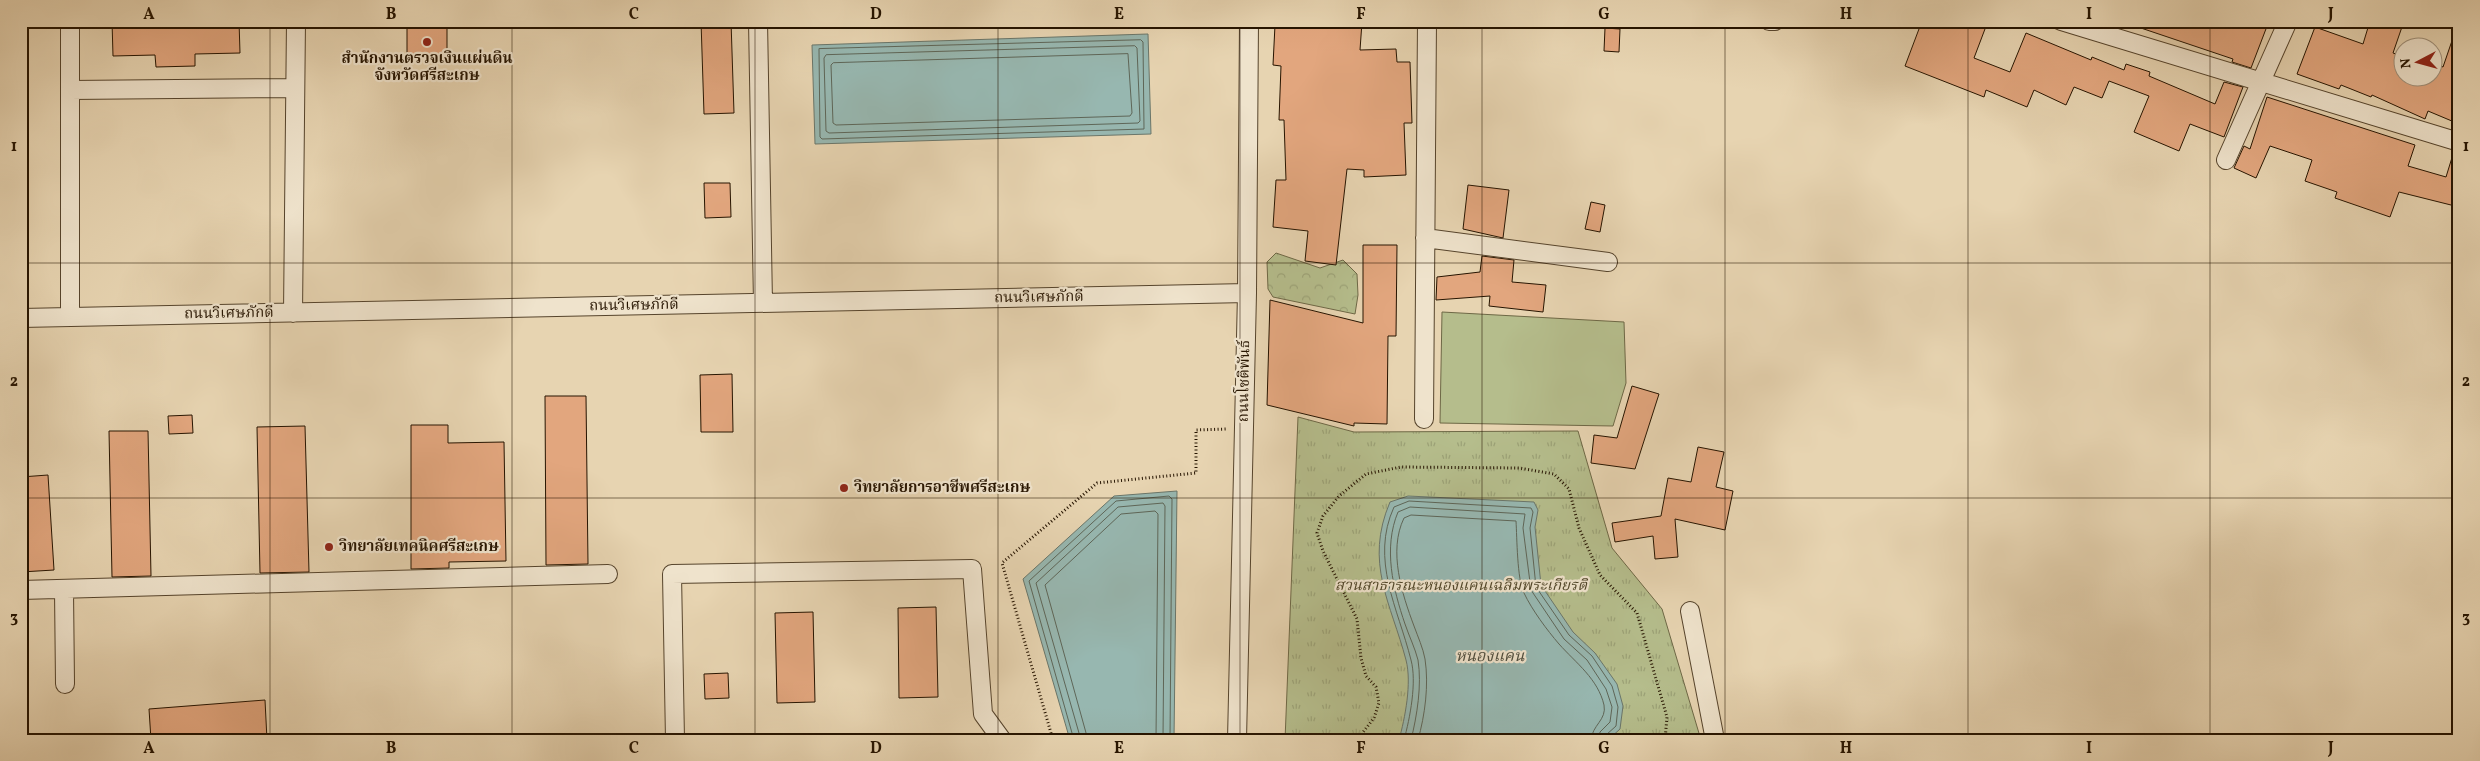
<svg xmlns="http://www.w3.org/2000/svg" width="2480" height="761" viewBox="0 0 2480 761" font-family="Vollkorn,'Noto Serif Thai',serif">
	<defs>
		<pattern id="forest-crowns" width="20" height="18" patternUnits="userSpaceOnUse" patternTransform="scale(1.25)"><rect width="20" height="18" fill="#b5bd8c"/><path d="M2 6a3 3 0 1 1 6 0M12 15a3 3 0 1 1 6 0" fill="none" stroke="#9ca277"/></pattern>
		<pattern id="park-tufts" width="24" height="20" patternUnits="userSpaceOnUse" patternTransform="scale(1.25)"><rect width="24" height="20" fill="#b5bd8c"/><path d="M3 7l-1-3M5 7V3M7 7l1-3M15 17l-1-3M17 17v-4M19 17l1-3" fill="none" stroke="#9ca277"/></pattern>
	</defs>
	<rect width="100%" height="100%" fill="#e7d4b1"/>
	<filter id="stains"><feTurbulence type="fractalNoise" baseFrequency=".004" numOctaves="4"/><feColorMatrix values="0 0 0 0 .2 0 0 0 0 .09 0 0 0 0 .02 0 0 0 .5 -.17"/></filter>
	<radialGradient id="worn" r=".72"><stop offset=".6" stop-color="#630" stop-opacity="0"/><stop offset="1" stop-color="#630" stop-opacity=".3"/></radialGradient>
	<path fill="#b5bd8c" stroke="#6e6846" d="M1442 312 1624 322 1626 383 1613 426 1440 423Z"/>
	<path fill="url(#forest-crowns)" stroke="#6e6846" d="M1276 253 1320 268 1343 260 1357 274 1358 295 1355 314 1273 297 1268 289 1267 262Z"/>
	<path fill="url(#park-tufts)" stroke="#6e6846" d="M1298 417 1354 432 1578 431 1612 548 1662 609 1701 740H1285Z"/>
	<path fill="#97b7b0" stroke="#6a766a" d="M1148 34 1151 134 815 144 812 45Z
		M1177 491 1174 740H1070L1023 579 1114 496Z
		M1408 496 1534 502 1538 510 1535 527 1541 585 1573 632 1595 653 1617 684 1623 706 1620 729 1608 740H1399C1405 718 1412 683 1406 660 1391 603 1364 563 1390 502Z"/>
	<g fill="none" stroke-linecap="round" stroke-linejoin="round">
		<path stroke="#5e6658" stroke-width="1" d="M1141 40 1143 42 1144 129 822 139 820 137 819 49Z
			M1135 46 1137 48 1140 121 1138 123 829 133 826 131 824 58 826 55Z
			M1128 54 1132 113 1130 116 836 125 833 123 831 65 833 63Z
			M1074 740 1029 581 1116 501 1169 496 1172 499 1170 740
			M1081 740 1036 583 1118 507 1163 503 1165 506 1163 740
			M1088 740 1045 585 1121 514 1155 511 1158 514 1156 740
			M1404 740C1410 718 1417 682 1411 660 1398 608 1370 560 1394 507L1409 501 1531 508 1533 512 1530 528 1536 587 1569 635 1592 656 1612 686 1618 707 1616 726 1606 735 1605 740
			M1411 740C1417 716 1422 685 1418 660 1415 648 1409 636 1405 624 1393 589 1383 548 1398 512L1410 507 1525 514 1523 528 1531 590 1564 639 1587 660 1606 689 1612 707 1610 722 1600 732 1599 740
			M1418 740C1425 715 1429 685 1425 659 1423 648 1418 637 1414 626 1402 594 1388 551 1404 518L1411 515 1516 521C1517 537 1517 580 1524 593 1532 610 1547 630 1559 644 1576 663 1598 679 1604 705 1607 720 1592 725 1591 740"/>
	</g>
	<path fill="#e2a67e" stroke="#261400" d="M112 21H239L240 53 195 54V66L156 67 155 55 113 56Z
		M407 21H447V54H407Z
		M701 21H731L734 113 704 114Z
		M1314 21 1362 22 1360 50 1396 49 1397 62H1410L1412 123H1404L1406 175 1364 177V170L1347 169 1336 265 1305 261 1308 231 1273 227 1276 180H1286L1284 120H1279L1281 66 1273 65 1275 25 1314 27Z
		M1922 21H1988L1974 58 2010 72 2026 33 2091 60 2092 57 2124 70 2126 64 2150 72 2149 76 2215 104 2224 82 2243 87 2224 137 2190 124 2179 151 2134 132 2149 96 2109 81 2102 98 2074 87 2066 105 2034 90 2027 107 1986 90 1984 97 1905 66Z
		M2129 21H2269L2251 68 2232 62 2233 59 2129 24Z
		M2370 21H2404L2393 53 2402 56V78H2432V63L2443 67 2456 29 2459 30V124L2428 111 2425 119 2372 95 2371 97 2341 85 2339 89 2297 74 2315 27 2363 44Z
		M1605 28 1620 29 1619 52 1604 51Z
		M2267 97 2415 145 2408 166 2446 177 2454 151 2459 152V207L2399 192 2390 217 2335 198 2337 192 2305 181 2312 160 2270 146 2256 178 2234 168 2244 146 2250 149Z
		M704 183H730L731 217 705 218Z
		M1468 185 1509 190 1503 238 1463 229Z
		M1591 202 1605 205 1600 232 1585 229Z
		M1363 245H1397L1396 336H1388L1387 424 1354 423V426L1267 405 1270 300 1363 323Z
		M1482 256 1514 260 1512 282 1546 285 1543 312 1489 306 1490 296 1436 300 1437 277 1480 272Z
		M732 374 733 432H701L700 375Z
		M1632 386 1659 394 1635 469 1591 463 1594 435 1617 438Z
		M545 396H586L588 564 546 565Z
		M192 415 193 433 169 434 168 416Z
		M411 425H448V443L504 442 506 561 449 562V568L411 569Z
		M305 426 309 572 260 573 257 427Z
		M109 431H148L151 576 112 577Z
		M1698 447 1724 452 1716 487 1733 491 1725 530 1675 519 1678 557 1655 559 1653 536 1615 542 1612 523 1661 516 1668 478 1691 482Z
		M48 475 54 570 21 572V477Z
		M936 607 938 697 899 698 898 608Z
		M813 612 815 702 777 703 775 613Z
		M728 673 729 698 705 699 704 674Z
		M265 700 267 740H151L149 709Z"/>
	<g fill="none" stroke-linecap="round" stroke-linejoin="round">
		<g stroke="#56442c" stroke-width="20">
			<path id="minor" d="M70 21V317
				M758 21 763 303
				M1769 21H1775
				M2061 21 2459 142
				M70 90 295 88
				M2226 160 2288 21
				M1425 238 1608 262
				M293 313 296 21
				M21 318 1247 293
				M1424 419 1427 21
				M21 590 608 574
				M64 590 65 684
				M1690 611 1715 740
				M675 740 672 574 972 569 983 714 1002 740
				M1237 740 1247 293 1249 21"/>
		</g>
		<path stroke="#261400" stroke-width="3" stroke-dasharray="1 2.5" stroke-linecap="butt" d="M1053 740 1002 563 1097 483 1196 473V430L1226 429
			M1357 740 1374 718 1379 703 1376 687 1366 676 1361 658 1357 619 1323 551 1317 533 1323 516 1339 496 1366 474 1401 467 1519 468 1554 474 1569 489 1579 528 1600 575 1637 613 1667 717 1665 740"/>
		<use href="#minor" stroke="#efe3cc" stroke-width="18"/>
	</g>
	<path fill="none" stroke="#261400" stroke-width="1" stroke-opacity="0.55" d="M270 21V740M512 21V740M755 21V740M998 21V740M1240 21V740M1482 21V740M1725 21V740M1968 21V740M2210 21V740M21 263H2459M21 498H2459"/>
	<g fill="#8f2418" stroke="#efe3cc" stroke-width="2">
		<circle cx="427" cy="42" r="5"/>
		<circle cx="844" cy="488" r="5"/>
		<circle cx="329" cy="547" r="5"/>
	</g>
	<g text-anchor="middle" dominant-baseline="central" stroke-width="4.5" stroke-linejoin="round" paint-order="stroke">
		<g font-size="15" font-weight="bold" fill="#261400" stroke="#efe3cc" text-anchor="start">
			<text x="427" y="59" text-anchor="middle">สำนักงานตรวจเงินแผ่นดิน<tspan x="427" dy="17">จังหวัดศรีสะเกษ</tspan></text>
			<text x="854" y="488">วิทยาลัยการอาชีพศรีสะเกษ</text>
			<text x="339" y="547">วิทยาลัยเทคนิคศรีสะเกษ</text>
		</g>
		<g font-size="15" fill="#261400" stroke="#efe3cc">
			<text transform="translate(1039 298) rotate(-1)">ถนนวิเศษภักดี</text>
			<text transform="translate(634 306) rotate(-1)">ถนนวิเศษภักดี</text>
			<text transform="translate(229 314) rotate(-1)">ถนนวิเศษภักดี</text>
			<text transform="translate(1245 381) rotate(-89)">ถนนโชติพันธ์</text>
		</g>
		<g font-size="15" font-style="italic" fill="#51472a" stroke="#efe3cc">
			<text x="1461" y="586">สวนสาธารณะหนองแคนเฉลิมพระเกียรติ</text>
		</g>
		<g font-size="16" font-style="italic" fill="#4e4d3e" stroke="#efe3cc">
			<text x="1490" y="657">หนองแคน</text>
		</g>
	</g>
	<rect width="2480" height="761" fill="none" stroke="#e7d4b1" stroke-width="55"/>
	<g transform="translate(2418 62) rotate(264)"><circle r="24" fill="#efe3cc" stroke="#9f907a"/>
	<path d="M0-4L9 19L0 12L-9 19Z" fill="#8f2418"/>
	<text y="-8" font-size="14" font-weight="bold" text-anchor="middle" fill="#261400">N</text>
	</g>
	<rect x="28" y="28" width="2424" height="706" fill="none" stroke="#261400" stroke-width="2"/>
	<g font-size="16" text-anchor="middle" font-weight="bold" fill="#261400">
		<text x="149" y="19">A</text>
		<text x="391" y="19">B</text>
		<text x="634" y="19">C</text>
		<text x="876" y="19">D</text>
		<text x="1119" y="19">E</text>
		<text x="1361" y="19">F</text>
		<text x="1604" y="19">G</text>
		<text x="1846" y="19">H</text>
		<text x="2089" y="19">I</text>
		<text x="2331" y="19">J</text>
		<text x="14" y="151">1</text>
		<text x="2466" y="151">1</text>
		<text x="14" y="386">2</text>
		<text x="2466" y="386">2</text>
		<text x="14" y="622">3</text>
		<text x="2466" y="622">3</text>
		<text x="149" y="753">A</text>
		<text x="391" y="753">B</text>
		<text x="634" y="753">C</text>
		<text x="876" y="753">D</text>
		<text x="1119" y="753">E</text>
		<text x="1361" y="753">F</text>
		<text x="1604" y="753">G</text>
		<text x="1846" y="753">H</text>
		<text x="2089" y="753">I</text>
		<text x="2331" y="753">J</text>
	</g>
	<rect width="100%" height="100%" filter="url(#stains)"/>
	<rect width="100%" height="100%" fill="url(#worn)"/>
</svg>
